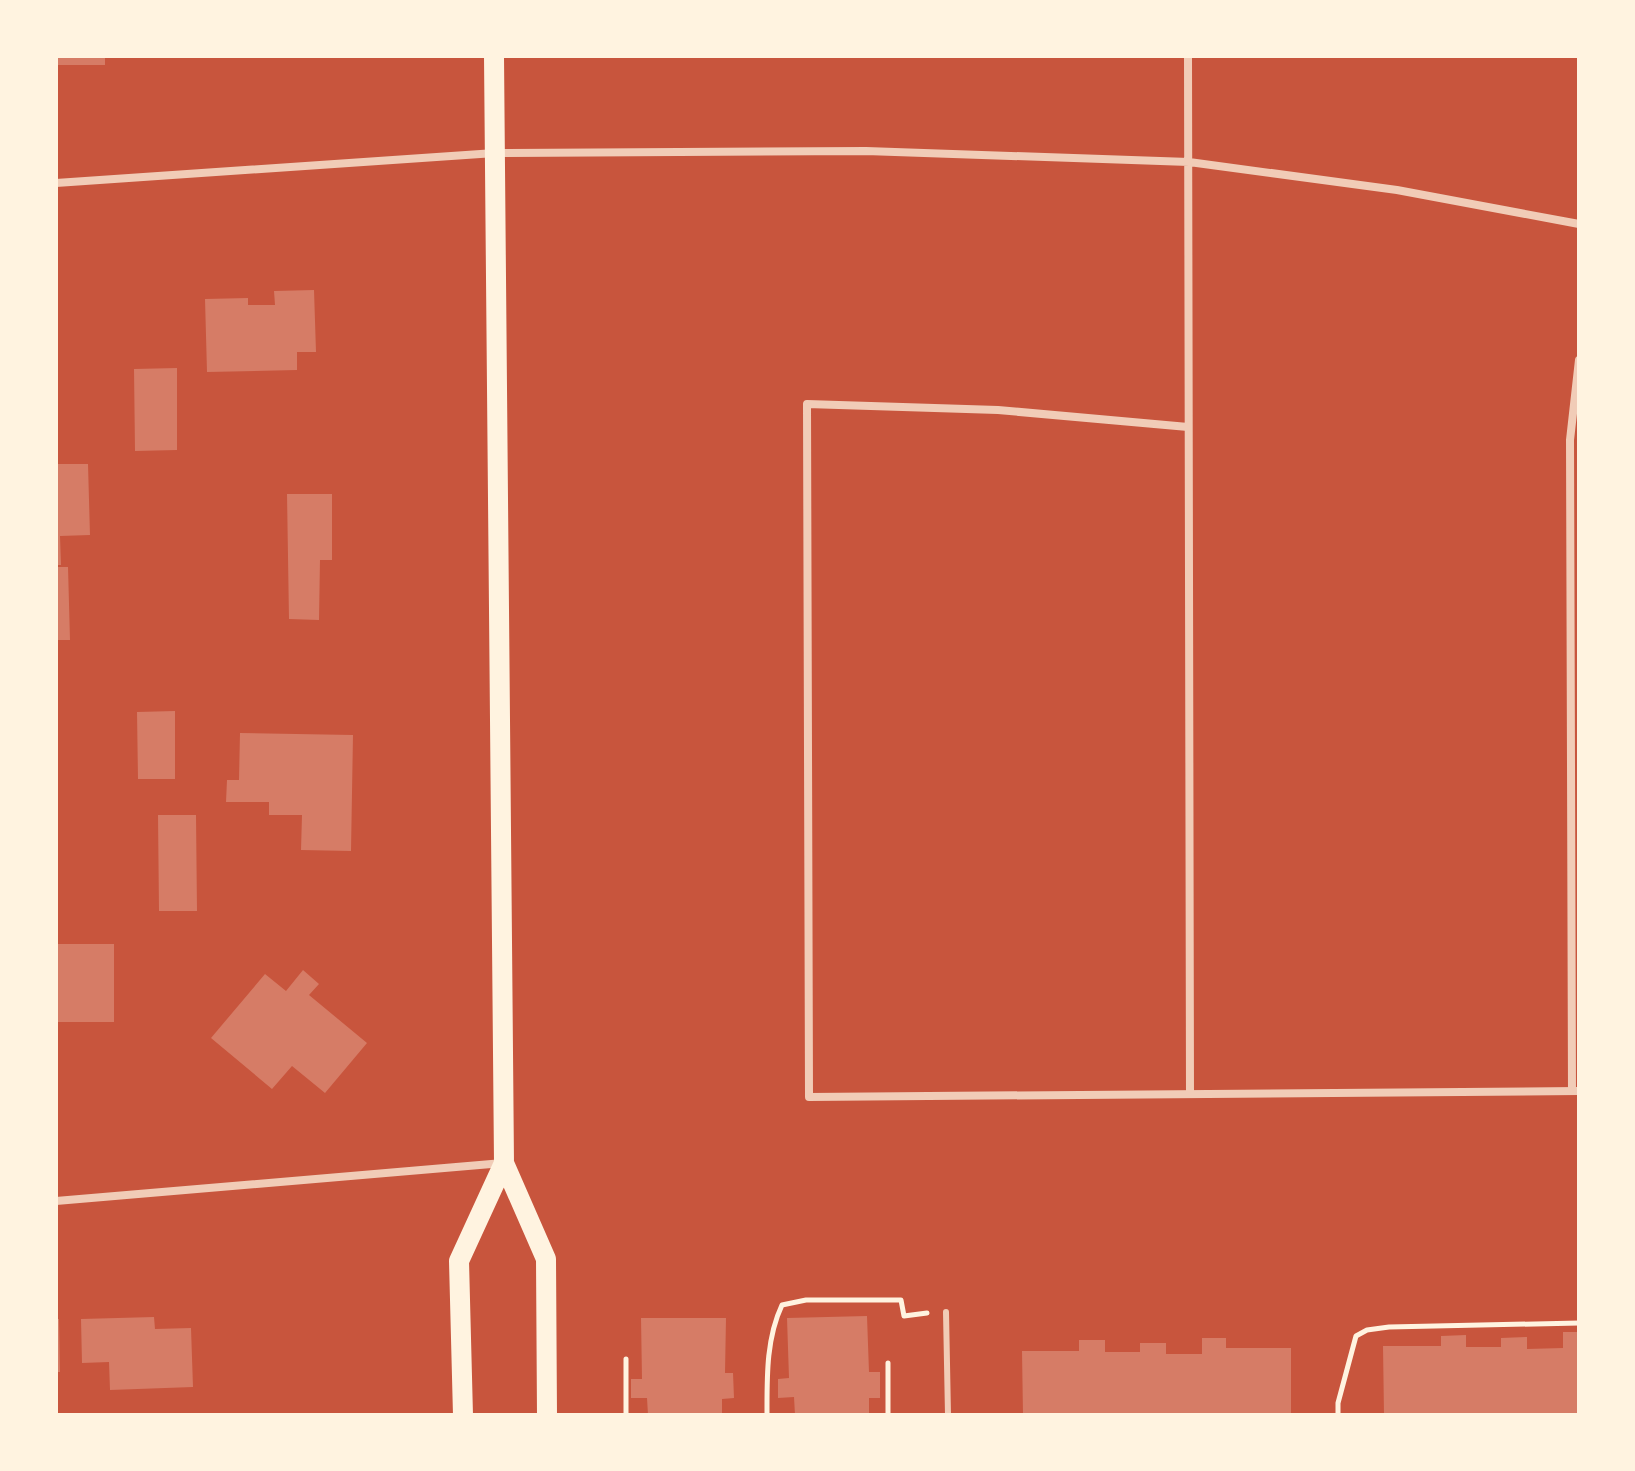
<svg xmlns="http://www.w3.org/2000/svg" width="1635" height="1471" viewBox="0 0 1635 1471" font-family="Karla,sans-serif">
	<rect width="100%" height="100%" fill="#c8553d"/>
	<path fill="#d67c66" d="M56 56H105V65H56Z
		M314 290 316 352H297V370L207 372 205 299 248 298V305H275L274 291Z
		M177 368V450L135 451 134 369Z
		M56 464H88L90 535 60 536 61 565H56Z
		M287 494H332V560H320L319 620 289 619Z
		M56 567H68L70 640H56Z
		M175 711V779H138L137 712Z
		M240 733 353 735 351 851 301 850 302 815H269V802H226L227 780H239Z
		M158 815H196L197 911H159Z
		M56 944H114V1022H56Z
		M303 970 319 984 309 995 367 1043 325 1093 292 1066 272 1089 211 1038 265 974 286 991Z
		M867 1316 869 1372H880V1398H869V1415H795L794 1397 778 1398V1379L789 1378 787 1318Z
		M154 1317 155 1329 191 1328 193 1387 110 1390 109 1362 82 1363 81 1319Z
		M641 1318H726L725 1373H733L734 1398 722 1399V1415H648L647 1398H631V1379H642Z
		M56 1319H59L60 1372H56Z
		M1563 1332H1579V1415H1384L1383 1346H1441V1336L1466 1335V1347H1501V1338L1527 1337V1349L1563 1348Z
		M1202 1338H1226V1348H1291V1415H1023L1022 1351H1079V1340H1105V1352H1140V1343H1166V1354H1202Z"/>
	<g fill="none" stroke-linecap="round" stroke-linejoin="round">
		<path stroke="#fff3e0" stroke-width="5" d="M888 1363V1415
			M626 1415V1359
			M767 1415C767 1378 766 1339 782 1305L806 1300H901L904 1316 927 1313
			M1338 1415V1403L1356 1336 1367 1330 1389 1327 1579 1323"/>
		<path stroke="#f1ccb7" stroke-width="6" d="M946 1312 948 1415"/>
		<path stroke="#f1ccb7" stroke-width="8" d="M1188 56 1190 1094
			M56 183 495 153 866 151 1189 162 1397 190 1579 224
			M1188 427 998 410 807 404 809 1097 1579 1091
			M1572 1091 1570 440 1579 360
			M56 1201 503 1163"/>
		<path stroke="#fff3e0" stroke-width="20" d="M494 56 504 1163 546 1259 547 1415
			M463 1415 459 1261 504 1163"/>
	</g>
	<rect width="1635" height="1471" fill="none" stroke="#fff3e0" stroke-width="116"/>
</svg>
